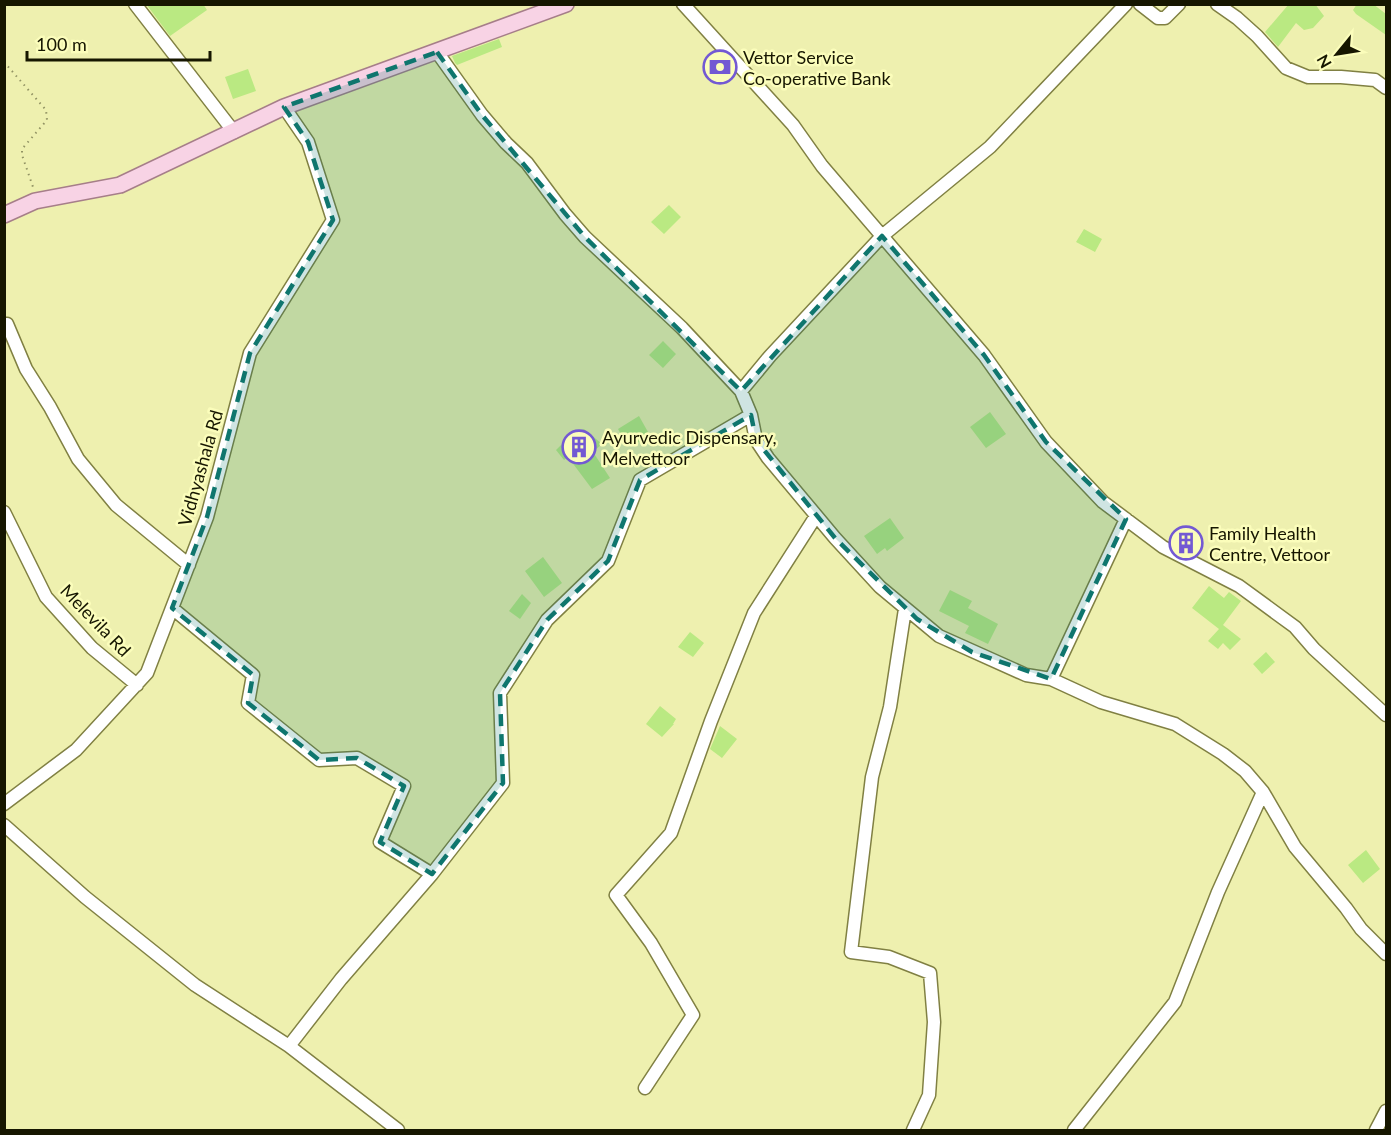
<svg xmlns="http://www.w3.org/2000/svg" width="1391" height="1135" viewBox="0 0 1391 1135" font-family="Lato,sans-serif">
	<rect width="100%" height="100%" fill="#eef0af"/>
	<path fill="#bae982" d="M146 4H203L207 10 170 36Z
		M1289 4H1315L1324 16 1313 28 1304 30 1296 23 1278 47 1265 32Z
		M1357 4H1373L1386 14V35L1356 14 1353 10Z
		M499 39 502 47 457 65 455 63 452 56Z
		M248 69 256 91 233 99 225 77Z
		M669 205 681 217 664 234 651 222Z
		M1084 229 1102 239 1095 252 1076 242Z
		M663 341 676 354 663 368 649 355Z
		M990 412 1006 434 986 448 970 427Z
		M639 416 648 432 641 436 643 440 633 445 631 442 627 445 618 429Z
		M584 429 602 444 593 452 610 478 592 489 568 457 564 460 556 450 566 440Z
		M890 518 904 538 887 551 885 548 877 554 864 536Z
		M1184 527 1200 539 1191 552 1173 543Z
		M543 557 562 583 544 597 525 571Z
		M1209 586 1224 598 1229 592 1241 601 1223 625 1241 639 1230 650 1223 643 1218 649 1208 641 1219 629 1192 608Z
		M950 590 972 601 968 608 998 624 988 644 965 633 969 626 939 611Z
		M522 594 531 603 520 619 509 611Z
		M690 632 704 643 693 657 678 647Z
		M1266 652 1275 662 1262 674 1253 664Z
		M660 706 676 719 673 724H674L662 737 646 724Z
		M720 726 737 739 722 758 710 749Z
		M1366 850 1380 869 1363 883 1348 865Z"/>
	<g fill="none" stroke-linecap="round" stroke-linejoin="round">
		<g stroke="#808043" stroke-width="15">
			<path id="minor" d="M135 4 234 132
				M683 4 793 125 822 166 984 355 1046 442 1103 502 1163 547 1239 586 1295 627 1314 649 1386 715
				M1140 4 1158 18H1165L1179 4
				M1217 4 1237 18 1257 36 1286 68 1308 77H1341L1375 80 1386 88
				M437 52 482 115 506 143 527 163 565 214 585 237 682 328 741 391 751 415 756 440 768 458 835 538 880 587 939 636 1026 675 1051 679 1101 702 1175 724 1223 754 1245 771 1263 792 1295 847 1346 908 1361 929 1386 954
				M4 324H7L26 369 50 407 78 459 116 505 189 565
				M741 391 770 356 882 236 990 147 1126 4
				M4 512 46 597 92 648 137 685
				M172 608 253 675 248 703 319 760 357 758 404 786 380 842 432 874
				M905 609 890 707 872 777 851 952 889 957 930 973 934 1022 929 1095 913 1130
				M1051 679 1126 519
				M4 804 76 750 147 673 207 517 250 353 333 220 308 142 284 107
				M4 825 85 897 195 985 289 1046 398 1130
				M289 1046 341 979 432 874 503 783 500 693 547 620 608 561 640 480 751 415
				M645 1088 693 1015 651 943 616 895 671 833 711 721 754 613 816 516
				M1074 1130 1175 1002 1218 892 1263 792
				M1376 1130 1386 1111"/>
		</g>
		<g stroke="#a67e89" stroke-width="18">
			<path id="major" d="M4 215 35 201 120 185 284 107 566 4"/>
		</g>
		<path stroke="#919263" stroke-width="2" stroke-dasharray="1.5 4.5" stroke-linecap="butt" d="M4 62 46 110 47 120 22 149V155L33 187"/>
		<use href="#minor" stroke="#fff" stroke-width="12"/>
		<use href="#major" stroke="#f8d3e5" stroke-width="15"/>
	</g>
	<path fill="#0f766e" fill-opacity="0.2" stroke="#0f766e" stroke-width="4.5" stroke-dasharray="12 8" stroke-linejoin="round" d="M437 52 482 115 585 237 741 391 882 236 984 355 1046 442 1126 519 1051 679 972 652 917 619 835 538 756 440 751 415 640 480 608 561 547 620 500 693 503 783 432 874 380 842 404 786 357 758 319 760 248 703 253 675 172 608 207 517 250 353 333 220 308 142 284 107Z"/>
	<defs>
		<g id="bank-ring" transform="scale(1.725)"><circle r="9.5" fill="#fbfdbb" stroke="#7359d3" stroke-width="1.5"/><path d="M-6-4H6V4H-6ZM0-2.3a2.3 2.3 0 1 0 0 4.6a2.3 2.3 0 1 0 0-4.6Z" fill="#7359d3"/></g>
		<g id="building-ring" transform="scale(1.725)"><circle r="9.5" fill="#fbfdbb" stroke="#7359d3" stroke-width="1.5"/><path d="M-4-6H4V6H1V3H-1V6H-4ZM-2.5-4.3h1.7v1.8h-1.7ZM.8-4.3h1.7v1.8H.8ZM-2.5-1h1.7V.8h-1.7ZM.8-1h1.7V.8H.8Z" fill="#7359d3"/></g>
	</defs>
	<g fill-rule="evenodd">
		<use href="#bank-ring" x="720" y="67"/>
		<use href="#building-ring" x="579" y="447"/>
		<use href="#building-ring" x="1186" y="543"/>
	</g>
	<g text-anchor="middle" dominant-baseline="central" stroke-width="5" stroke-linejoin="round" paint-order="stroke">
		<g font-size="18" fill="#161600" stroke="#fbfdbb" text-anchor="start">
			<text x="743" y="57">Vettor Service<tspan x="743" dy="21">Co-operative Bank</tspan></text>
			<text x="602" y="437">Ayurvedic Dispensary,<tspan x="602" dy="21">Melvettoor</tspan></text>
			<text x="1209" y="533">Family Health<tspan x="1209" dy="21">Centre, Vettoor</tspan></text>
		</g>
		<g font-size="18" fill="#161600" stroke="#fbfdbb">
			<text transform="translate(200 468) rotate(-74)">Vidhyashala Rd</text>
			<text transform="translate(96 620) rotate(46)">Melevila Rd</text>
		</g>
	</g>
	<rect width="1391" height="1135" fill="none" stroke="#161600" stroke-width="12"/>
	<g transform="translate(1337 54) rotate(240)" stroke="#fbfdbb" stroke-width="4.5" paint-order="stroke">
	<path d="M0-4.5L10 22L0 15L-10 22Z" fill="#161600"/>
	<text y="-9" font-size="16" font-weight="bold" text-anchor="middle" fill="#161600">N</text>
	</g>
	<path d="M27 51v9h183v-9" fill="none" stroke="#161600" stroke-width="3"/>
	<text x="36" y="51" font-size="18" fill="#161600" stroke="#fbfdbb" stroke-width="4.5" paint-order="stroke">100 m</text>
</svg>
